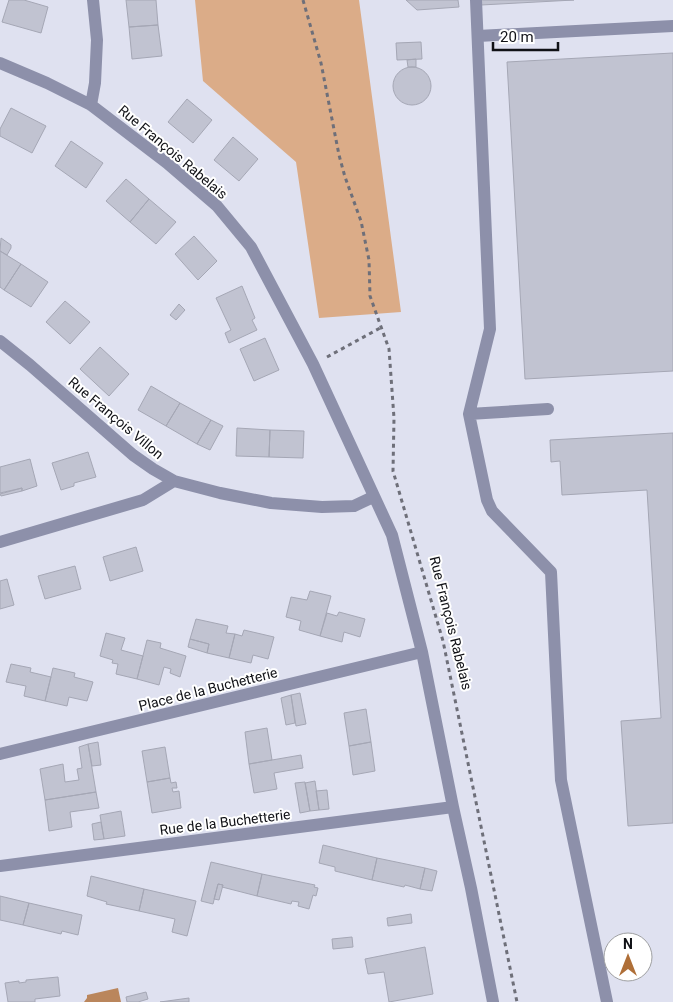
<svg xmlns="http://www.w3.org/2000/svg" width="673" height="1002" viewBox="0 0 673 1002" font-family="Roboto,sans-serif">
	<rect width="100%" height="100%" fill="#dfe1f0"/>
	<path fill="#dbac88" d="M195 0H359L401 312 319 318 296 162 203 81Z"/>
	<path fill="#ba865c" d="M118 988 121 1002H84L87 998V995Z"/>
	<path fill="#c1c3d1" stroke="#a5a7b5" d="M9 0H24L48 7 41 33 2 22Z
		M126 0H156L158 25 129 27Z
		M406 0H458L459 7 417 10Z
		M481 0H574L481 5Z
		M158 25 162 56 132 59 129 27Z
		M421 42 422 59 397 60 396 43Z
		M673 53V371L525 379 507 62Z
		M416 59V67H408L407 60Z
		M393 86a19 19 0 1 1 38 0a19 19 0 1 1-38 0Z
		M187 99 212 120 193 143 168 122Z
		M11 108 46 126 32 153 0 136V129Z
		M233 137 258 159 239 181 214 160Z
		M71 141 103 163 86 188 55 166Z
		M126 179 149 199 130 222 106 201Z
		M149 199 176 222 156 244 130 222Z
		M194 236 217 261 198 280 175 254Z
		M1 238 11 245V248L7 255 0 251Z
		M0 251 21 264 4 290 0 287Z
		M21 264 48 282 31 307 4 290Z
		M242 286 255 318 252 320 257 330 229 343 225 333 231 330 216 298Z
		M65 301 90 322 70 344 46 322Z
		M179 304 185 310 176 320 170 315Z
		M265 338 279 370 254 381 240 349Z
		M100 347 129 374 109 396 80 369Z
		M151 386 180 403 166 426 138 410Z
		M180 403 211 420 197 444 166 426Z
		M211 420 223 426 210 450 197 444Z
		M237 428 270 430 269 457 236 456Z
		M270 430 304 431 303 458 269 457Z
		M673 433V823L628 826 621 721 661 718 647 490 562 495 560 461 551 462 550 440Z
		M88 452 96 477 74 483V486L61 490 52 463Z
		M30 459 37 486 22 491V488L0 493V467Z
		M22 488V491L1 496 0 494Z
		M136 547 143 571 110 581 103 557Z
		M75 566 81 589 45 599 38 576Z
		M7 579 14 605 0 609V581Z
		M310 591 331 596 320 636 299 630 301 621 286 617 291 597 307 600Z
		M339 612 365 619 360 637 344 632 342 642 320 636 327 613 337 616Z
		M196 619 228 626 226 633 235 634 229 658 207 653 209 644 190 639Z
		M244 630 274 637 268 659 253 655 251 663 229 658 235 634 242 636Z
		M106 633 125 638 121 650 143 656 137 679 116 674 118 664 112 663 113 660 100 656Z
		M190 639 209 644 207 653 188 647Z
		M147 640 161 643 160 648 186 656 180 677 170 673 171 669 164 667 159 685 137 679Z
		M11 664 31 668 30 672 51 677 45 701 24 696 26 686 6 682Z
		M53 668 75 673 74 677 93 682 87 701 69 697 67 706 45 701Z
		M300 693 306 724 296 726 291 695Z
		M291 695 295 723 286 725 281 698Z
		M366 709 371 742 349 746 344 713Z
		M267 728 272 760 249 764 245 732Z
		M98 742 101 765 92 766 88 744Z
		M371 742 375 771 353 775 349 746Z
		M88 744 96 792 45 800 40 769 63 764 65 782 79 780 77 769 82 768 79 747Z
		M165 747 170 778 147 782 142 751Z
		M301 755 303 768 274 773 277 789 254 793 249 764Z
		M170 778 171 783 176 782 177 788H172L173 792 179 791 181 808 152 813 147 782Z
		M315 781 319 810 310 811 305 783Z
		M305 782 310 811 300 813 295 783Z
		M327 790 329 809 319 810 316 791Z
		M96 792 99 808 70 812 72 827 49 831 45 800Z
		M121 811 125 836 104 839 100 815Z
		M101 822 104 839 94 840 92 824Z
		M323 845 377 858 372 880 335 871V867L319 863Z
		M377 858 425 868 420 889 405 885 404 887 372 880Z
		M211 862 262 874 257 896 222 887 223 885 218 884 213 904 201 901Z
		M425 868 437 871 432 891 420 889Z
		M262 874 315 885 314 887 318 888 316 896 313 895 309 909 298 906 299 902 292 901 291 904 257 896Z
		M91 876 144 889 139 911 106 904 107 902 87 896Z
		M218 884 223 885 219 900 214 899Z
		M144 889 196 901 187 936 172 932 175 919 139 911Z
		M0 896 29 903 23 925 0 920Z
		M29 903 82 915 78 935 62 931 61 934 23 925Z
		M411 914 412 923 388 926 387 918Z
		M352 937 353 947 333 949 332 939Z
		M425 947 433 994 389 1002 384 972 368 974 365 959Z
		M58 977 60 996 35 999V1002H8L5 983 19 981V983L26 982V980Z
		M146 992 148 999 138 1002H127L126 997Z
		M189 998V1002H160Z"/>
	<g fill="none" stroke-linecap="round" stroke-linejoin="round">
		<path stroke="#6e6f79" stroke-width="3" stroke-dasharray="4 4" stroke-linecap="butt" d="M303 0 321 63 339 155 345 177 361 221 369 260 370 296 389 349 394 418 393 471 443 641 517 1002
			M327 357 382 327"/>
		<path stroke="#8d90aa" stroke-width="12" d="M476 0 490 329 469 414 487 500 492 511 551 572 561 780 607 1002
			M478 36 673 26
			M0 63 47 83 91 105 167 163 217 206 251 247 313 364 392 535 422 652 453 807 471 888 493 1002
			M91 105 95 83 97 40 93 0
			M0 341 30 365 133 455 153 469 174 481 220 493 271 503 322 507 354 506 373 497
			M469 414 548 409
			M0 542 143 500 174 481
			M0 754 422 652
			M0 866 453 807"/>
	</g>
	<g text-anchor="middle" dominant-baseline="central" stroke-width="4" stroke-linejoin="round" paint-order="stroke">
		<g font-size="14" fill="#101116" stroke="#fff">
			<text transform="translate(173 152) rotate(40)">Rue François Rabelais</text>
			<text transform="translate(116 418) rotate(40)">Rue François Villon</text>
			<text transform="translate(451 623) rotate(76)">Rue François Rabelais</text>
			<text transform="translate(208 689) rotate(-14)">Place de la Buchetterie</text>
			<text transform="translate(225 822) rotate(-7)">Rue de la Buchetterie</text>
		</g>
	</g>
	<g transform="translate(628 957)"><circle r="24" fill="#ffffff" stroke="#9fa0a2"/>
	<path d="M0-4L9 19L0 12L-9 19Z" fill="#af6f38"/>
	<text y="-8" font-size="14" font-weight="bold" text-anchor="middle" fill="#101116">N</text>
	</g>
	<path d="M493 42v8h65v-8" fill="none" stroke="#101116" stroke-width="2.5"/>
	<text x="500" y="42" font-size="15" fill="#101116" stroke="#ffffff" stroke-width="4" paint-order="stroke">20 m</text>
</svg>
